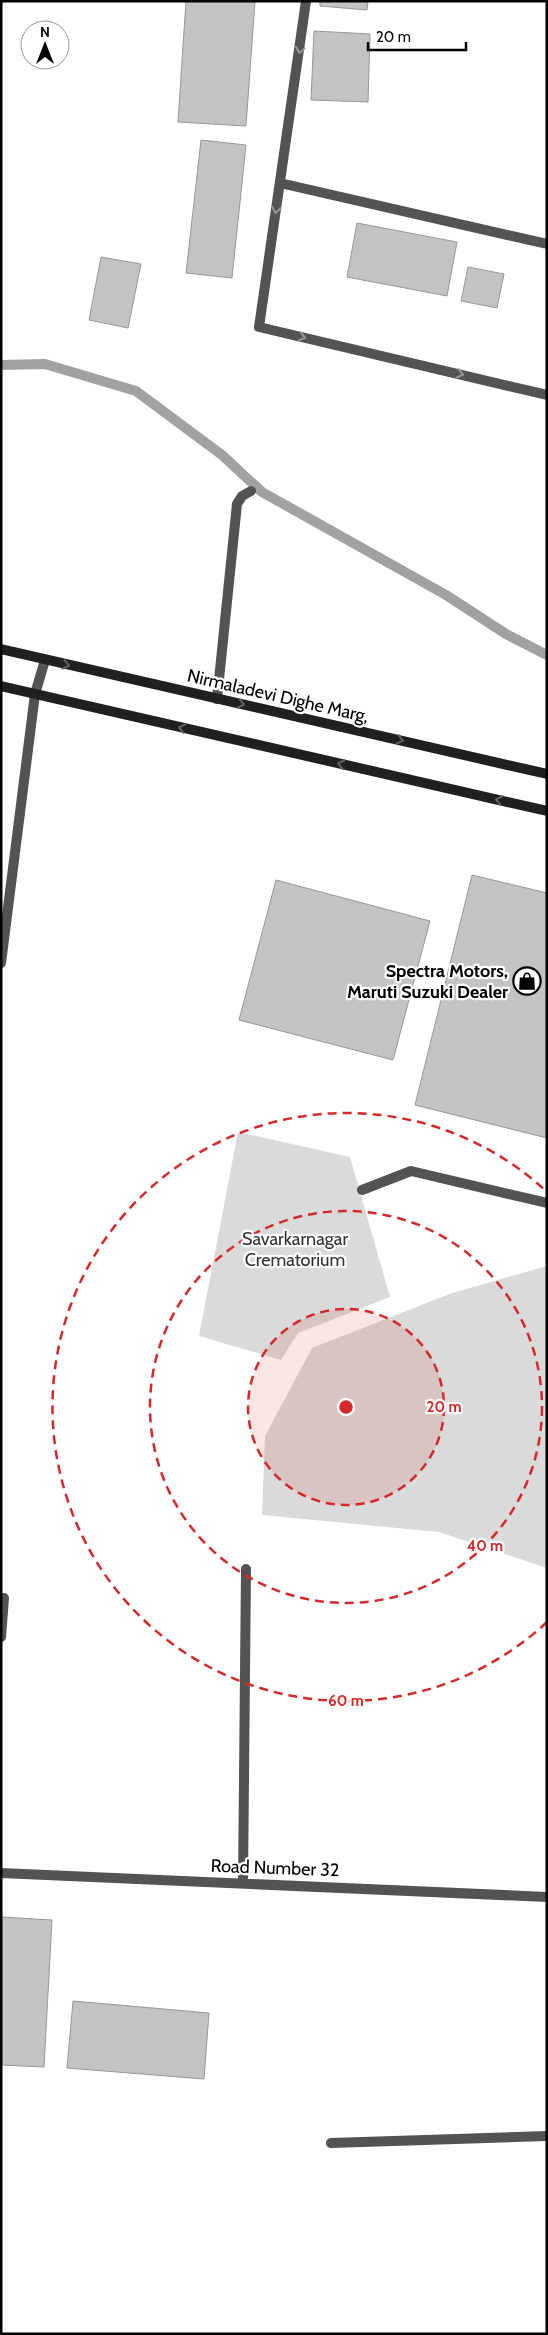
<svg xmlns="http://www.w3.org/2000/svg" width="548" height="2335" viewBox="0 0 548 2335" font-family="Cabin,sans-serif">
	<rect width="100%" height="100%" fill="#fff"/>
	<path fill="#dadada" d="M238 1132 350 1157 390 1297 298 1333 281 1360 199 1336Z
		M547 1266V1568L439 1532 262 1515 265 1436 312 1348 452 1293Z"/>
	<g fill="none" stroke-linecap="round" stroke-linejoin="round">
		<path stroke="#a1a1a1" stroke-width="10" d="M1 365 45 364 136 391 222 455 262 492 446 595 506 634 547 655"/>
	</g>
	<path fill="#c3c3c3" stroke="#979797" d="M186 1H255L246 126 178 122Z
		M320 1H368L367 10 320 6Z
		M314 31 370 34 368 102 311 100Z
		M201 140 246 145 232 278 186 273Z
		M357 223 457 242 447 296 347 277Z
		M101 257 141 264 128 328 89 320Z
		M468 267 504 274 497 308 461 301Z
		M472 875 547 893V1138L415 1105Z
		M276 880 430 921 393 1060 239 1020Z
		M1 1917 52 1920 44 2067 1 2065Z
		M73 2001 209 2013 204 2079 67 2068Z"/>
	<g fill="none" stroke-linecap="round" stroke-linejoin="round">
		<path stroke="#535353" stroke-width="10" d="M362 1190 411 1171 547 1203
			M1 1598H4L1 1637"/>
		<path stroke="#535353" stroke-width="10" d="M306 1 259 327 547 395
			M280 183 547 244
			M217 699 237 504 242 496 251 491
			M1 963 35 694 45 660
			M1 1873 547 1897
			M243 1883 246 1569
			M331 2143 547 2136"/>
		<path stroke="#202020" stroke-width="10" d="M1 649 547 774
			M1 686 547 811"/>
	</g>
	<defs><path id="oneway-chevron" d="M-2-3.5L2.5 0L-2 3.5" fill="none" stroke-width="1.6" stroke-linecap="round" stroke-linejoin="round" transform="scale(1.25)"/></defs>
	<g stroke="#989898">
		<use href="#oneway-chevron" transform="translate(300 50) rotate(98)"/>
		<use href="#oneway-chevron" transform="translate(276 210) rotate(99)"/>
		<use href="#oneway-chevron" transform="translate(302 337) rotate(13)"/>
		<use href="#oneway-chevron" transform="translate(460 374) rotate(13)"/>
	</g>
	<g stroke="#636363">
		<use href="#oneway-chevron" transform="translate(66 665) rotate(13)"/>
		<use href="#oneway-chevron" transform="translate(241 704) rotate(13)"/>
		<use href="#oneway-chevron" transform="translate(182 728) rotate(-167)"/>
		<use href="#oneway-chevron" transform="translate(400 740) rotate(13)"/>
		<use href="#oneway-chevron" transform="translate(341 764) rotate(-167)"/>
		<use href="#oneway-chevron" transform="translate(499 800) rotate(-167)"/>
	</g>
	<circle cx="346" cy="1407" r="98" fill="#d62828" fill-opacity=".12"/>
	<g fill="none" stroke="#d62828" stroke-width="2.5" stroke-dasharray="9 6">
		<circle cx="346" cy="1407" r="98"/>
		<circle cx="346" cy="1407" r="196"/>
		<path d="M547 1622A294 294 0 1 1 547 1192"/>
	</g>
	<defs>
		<g id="shop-ring" transform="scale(1.4375)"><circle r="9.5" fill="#fff" stroke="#000" stroke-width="1.5"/><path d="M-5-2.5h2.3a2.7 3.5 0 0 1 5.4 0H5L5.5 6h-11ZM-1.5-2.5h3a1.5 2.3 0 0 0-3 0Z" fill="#000"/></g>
	</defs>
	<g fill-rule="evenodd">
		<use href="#shop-ring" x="527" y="981"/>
	</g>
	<g text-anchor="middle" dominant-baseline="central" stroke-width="4.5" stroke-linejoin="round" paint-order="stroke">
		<g font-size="18" fill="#000" stroke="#fff">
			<text transform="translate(278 696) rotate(13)">Nirmaladevi Dighe Marg,</text>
			<text transform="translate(275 1868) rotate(2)">Road Number 32</text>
		</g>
		<g font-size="18" font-weight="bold" fill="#000" stroke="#fff" text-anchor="end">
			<text x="508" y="971">Spectra Motors,<tspan x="508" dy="21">Maruti Suzuki Dealer</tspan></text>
		</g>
		<g font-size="18" fill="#313131" stroke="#fff">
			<text x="295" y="1239">Savarkarnagar<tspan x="295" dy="21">Crematorium</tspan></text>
		</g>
	</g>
	<circle cx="346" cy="1407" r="8" fill="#d62828" stroke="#fff" stroke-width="2.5"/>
	<g font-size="15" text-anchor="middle" font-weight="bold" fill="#d62828" stroke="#fff" stroke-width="4.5" stroke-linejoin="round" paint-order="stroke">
		<text x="444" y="1412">20 m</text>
		<text x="485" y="1551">40 m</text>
		<text x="346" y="1706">60 m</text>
	</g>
	<rect width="548" height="2335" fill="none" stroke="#000000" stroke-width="5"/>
	<g transform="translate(45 45)"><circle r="24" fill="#ffffff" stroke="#999999"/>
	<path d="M0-4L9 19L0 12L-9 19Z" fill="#000000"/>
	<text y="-8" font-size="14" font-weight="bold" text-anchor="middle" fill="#000000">N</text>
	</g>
	<path d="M368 42v8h98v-8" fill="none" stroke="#000000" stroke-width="2.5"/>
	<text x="376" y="42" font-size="15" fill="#000000" stroke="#ffffff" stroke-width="4" paint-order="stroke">20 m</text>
</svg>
